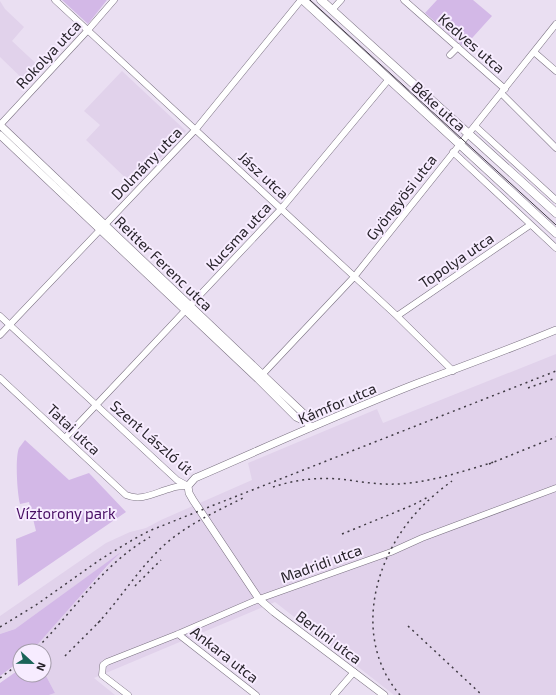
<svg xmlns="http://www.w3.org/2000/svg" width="556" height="695" viewBox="0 0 556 695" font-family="'Exo 2',sans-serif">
	<rect width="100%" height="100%" fill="#eadff2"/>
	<path fill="#e1d2eb" d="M0 1 5 9 24 27 12 41 43 70 29 85 0 57Z
		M122 71 186 131 134 186 86 140 100 125 84 111Z
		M556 354V695H394L275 602 94 678 115 695H49L55 693 44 672V651H31L119 554 15 629 0 634V616L106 543 130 532 146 528 161 520 252 480 248 463 377 409 383 423Z"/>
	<path fill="#d3b8e7" d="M62 0H107L88 24Z
		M437 0H473L492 16 464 47 425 13Z
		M25 440 69 480 89 473 126 512 18 586 16 539 36 531 29 502 20 504C17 493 15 457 19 448 21 445 23 443 25 440Z
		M121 552 107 566 37 645 31 651H20V661L0 676V634L15 629Z
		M20 669V675H44V672L55 693 49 695H0V683Z"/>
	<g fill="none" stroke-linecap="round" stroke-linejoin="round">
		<g stroke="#7a7181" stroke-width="7">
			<path id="minor" d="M55 0 397 316 453 371
				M404 0 505 89
				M332 10 341 0
				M534 52 556 71
				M450 55 458 47
				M501 93 556 148
				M0 125 88 30 114 0
				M475 126 556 200
				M453 152 556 248
				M0 316 177 480 188 486
				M397 316 530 225
				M0 335 196 129 301 0
				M0 378 126 495C142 502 156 492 172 488 177 486 182 486 188 486
				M259 378 354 277 556 24
				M65 438 281 209 389 79
				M178 634 256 695
				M128 695 102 675 103 665 107 662 178 634 259 599 391 552 422 538 556 488
				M334 695 354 672"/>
		</g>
		<g stroke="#7a7181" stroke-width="8">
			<path id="tertiary" d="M0 125 303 413 310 428
				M0 135 258 379 296 417 307 422
				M384 695 274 612 259 599 193 500 189 493 188 486 195 478C269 446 343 412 418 383 464 366 510 349 556 330"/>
		</g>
		<g stroke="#7a7181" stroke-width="9">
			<path id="secondary" d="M303 0 556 233
				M321 0 556 213"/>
		</g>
		<use href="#minor" stroke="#fff" stroke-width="6"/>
		<use href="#tertiary" stroke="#fff" stroke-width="7"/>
		<use href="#secondary" stroke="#fff" stroke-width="8"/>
		<path stroke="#403b44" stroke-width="1" d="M310 0 556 225"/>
		<path stroke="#403b44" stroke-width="1.5" stroke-dasharray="2 4" stroke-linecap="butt" d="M528 388 556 378
			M489 464 556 437
			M273 487C294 480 317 477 339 479 358 481 377 485 397 484 428 483 464 471 494 462
			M342 534 413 505 428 497
			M135 586 161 560
			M98 623C120 599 138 570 161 548 184 526 215 512 243 498
			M408 626 482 695
			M0 627 36 605 101 559 134 539 149 531 214 505 556 371
			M34 651C73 613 101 565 150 537
			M65 656 101 620
			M0 678 20 663
			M400 695C356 644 370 570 410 520 422 505 437 492 452 481"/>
	</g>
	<g text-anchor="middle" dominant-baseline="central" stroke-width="4" stroke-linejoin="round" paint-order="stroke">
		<g font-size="15" fill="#28242b" stroke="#f7ecff">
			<text transform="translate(472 43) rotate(41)">Kedves utca</text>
			<text transform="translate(48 54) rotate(-47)">Rokolya utca</text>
			<text transform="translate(439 106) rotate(42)">Béke utca</text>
			<text transform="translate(146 163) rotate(-46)">Dolmány utca</text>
			<text transform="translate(264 175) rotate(43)">Jász utca</text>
			<text transform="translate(401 197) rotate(-52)">Gyöngyösi utca</text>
			<text transform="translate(238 236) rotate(-47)">Kucsma utca</text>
			<text transform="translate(456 260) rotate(-34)">Topolya utca</text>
			<text transform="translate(164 263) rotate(44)">Reitter Ferenc utca</text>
			<text transform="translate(337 403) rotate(-23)">Kámfor utca</text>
			<text transform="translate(74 429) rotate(43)">Tatai utca</text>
			<text transform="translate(152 437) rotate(41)">Szent László út</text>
			<text transform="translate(321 563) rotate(-20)">Madridi utca</text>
			<text transform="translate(329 637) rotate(37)">Berlini utca</text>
			<text transform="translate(225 654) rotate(38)">Ankara utca</text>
		</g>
		<g font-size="15" fill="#480e64" stroke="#f7ecff">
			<text x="66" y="513">Víztorony park</text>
		</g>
	</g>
	<g transform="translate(32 663) rotate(112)"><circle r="19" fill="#f7ecff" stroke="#a49caa"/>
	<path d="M0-3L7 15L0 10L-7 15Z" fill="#1a6358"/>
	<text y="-6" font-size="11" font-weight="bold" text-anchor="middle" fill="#28242b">N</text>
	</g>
</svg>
